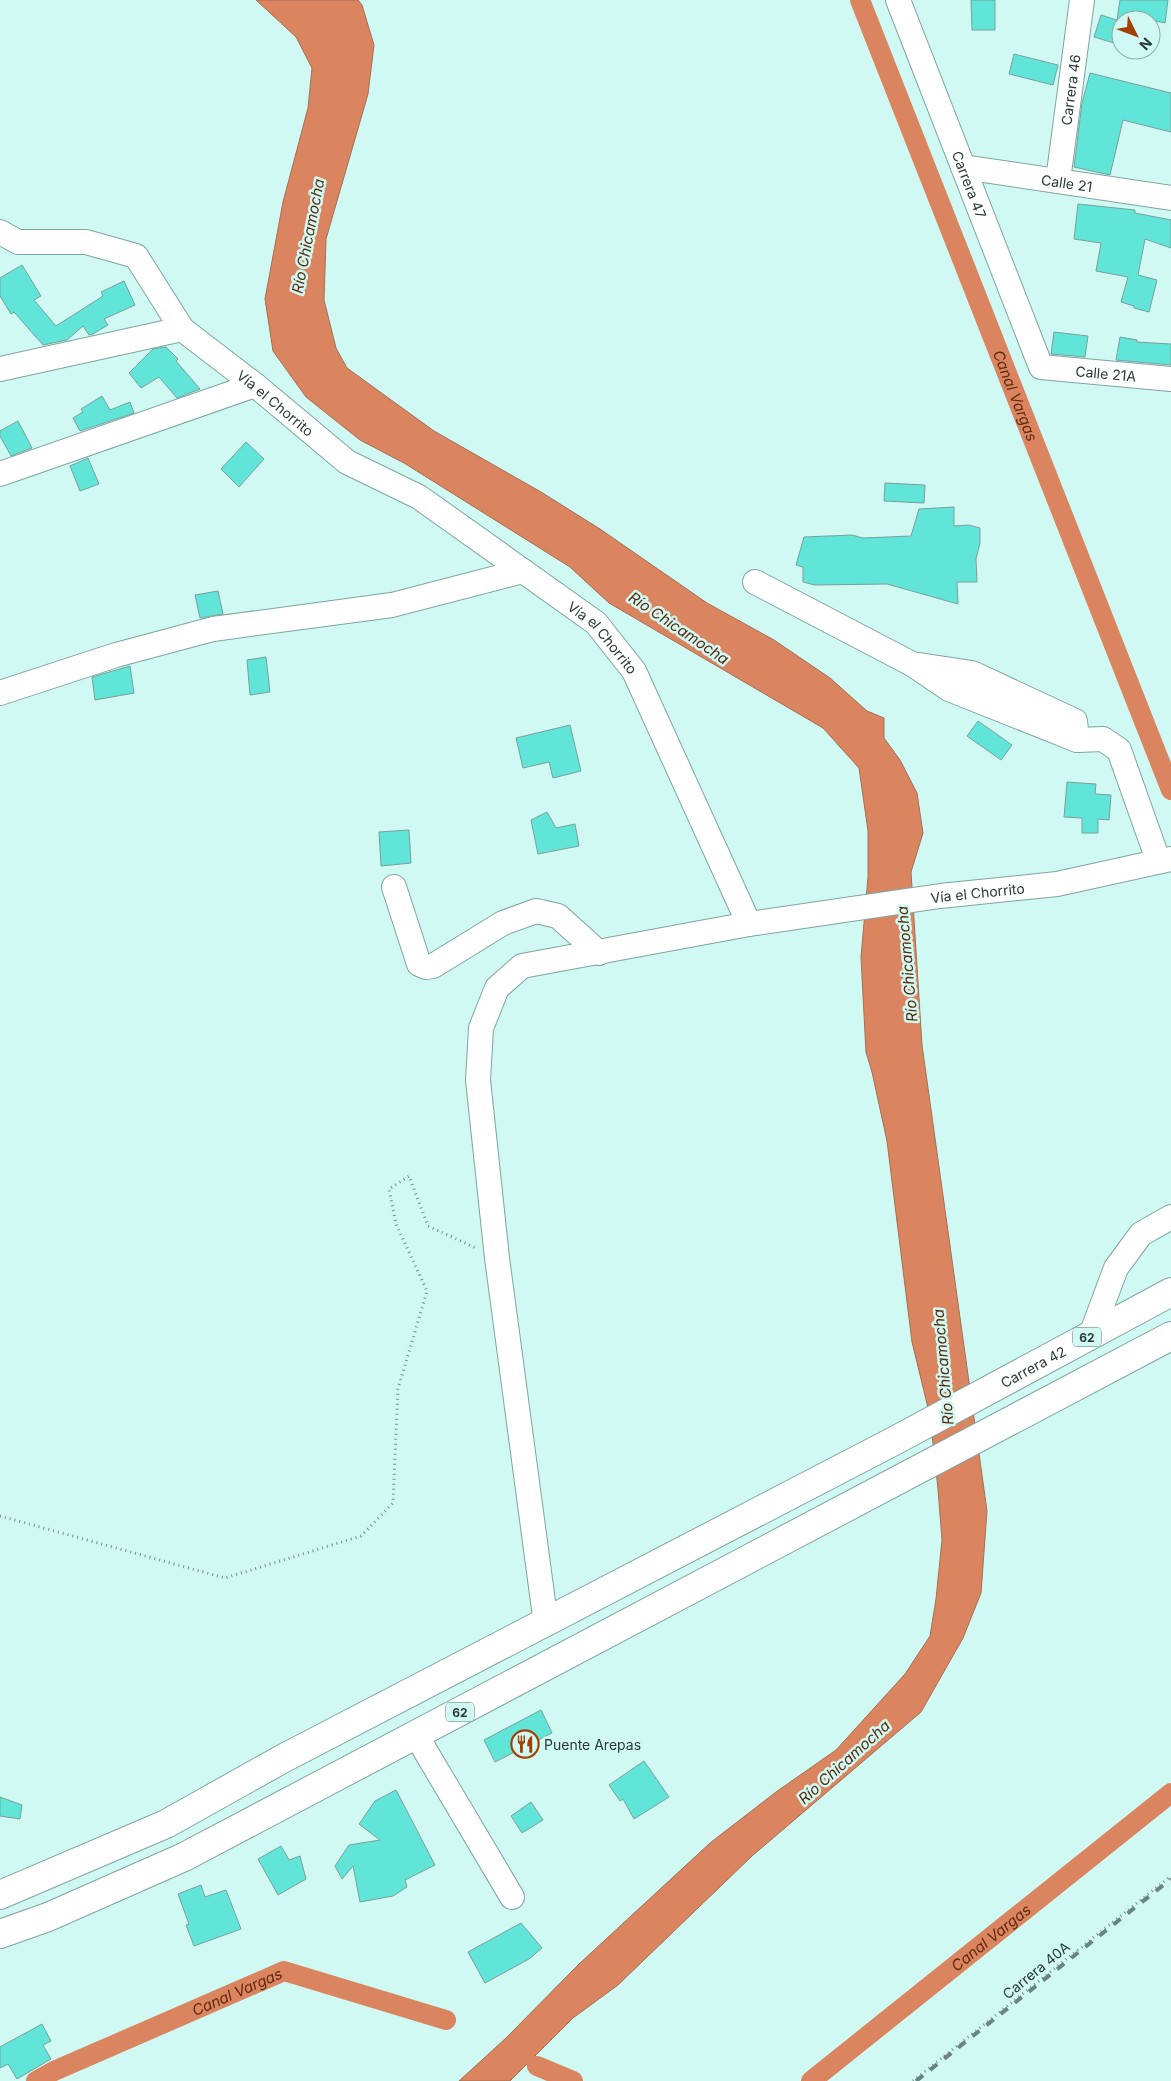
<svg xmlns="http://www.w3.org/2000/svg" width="1171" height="2081" viewBox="0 0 1171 2081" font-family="Inter,sans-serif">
	<rect width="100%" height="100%" fill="#d0f9f3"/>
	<path fill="#da8560" stroke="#a56e54" d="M256 0H358L362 5 374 45 368 94 326 239 324 300 336 348 347 368 434 431 541 492 600 529 707 603 774 640 830 678 867 711 884 718V738L900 760 917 793 923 833 911 872 922 1045 987 1511 981 1593 963 1638 921 1712 752 1856 618 1985 573 2018 510 2081H459L506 2038 579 1964 710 1843 776 1792 836 1750 905 1674 930 1636 936 1599 942 1540 938 1489 930 1416 912 1342 887 1141 872 1072 866 1052 861 957 868 877V831L859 768 823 728 609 603 570 567 404 463 360 440 306 397 273 351 265 299 283 202 308 108 312 68 296 37Z"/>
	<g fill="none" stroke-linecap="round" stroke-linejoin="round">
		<g stroke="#da8560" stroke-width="20">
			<path id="s1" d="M860 0 1171 790"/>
			<path d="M537 2066 573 2081"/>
			<path id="s2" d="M36 2081 54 2071 284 1971 446 2020"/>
			<path id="s3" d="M811 2081 1171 1793"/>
		</g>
	</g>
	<path fill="#62e5d9" stroke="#7aa09b" d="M971 0H995V30H972Z
		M1120 0H1168L1165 23 1151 20H1118L1121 21V45L1094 37 1101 15 1117 20Z
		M1014 54 1058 65 1053 85 1009 74Z
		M1090 73 1171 93V132L1123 120 1110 175 1074 167 1082 103Z
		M1078 204 1135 210V213L1171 220V248L1145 239 1138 275 1157 280 1149 312 1134 308V306L1121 302 1128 277 1096 271 1101 243 1074 239Z
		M22 265 41 296 34 300 56 326 103 296 101 292 124 281 135 305 104 319 108 325 93 334 89 335 83 326 67 340 43 345 14 312 11 314 0 296V278Z
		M1054 332 1088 336 1085 357 1051 354Z
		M1120 337 1137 340V342L1171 344V365L1116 360Z
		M166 347 178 359 176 361 200 389 177 398 159 377 141 388 129 373 153 349Z
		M102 396 110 410 130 402 134 413 80 431 73 418 83 412 81 409Z
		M18 421 32 448 11 456 0 436V431Z
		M246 442 264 459 239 487 221 469Z
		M88 458 99 484 80 491 70 466Z
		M885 483 925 485 924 503 884 501Z
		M954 507V526L969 525 980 528V543L976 559 977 582H957L958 604 887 584 815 585 803 582V567L796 565 804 537 852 535 863 538 911 536 919 509Z
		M218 591 223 614 200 618 195 595Z
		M266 657 270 692 250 695 247 660Z
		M130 666 134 693 95 700 92 677Z
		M978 721 1012 745 1001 760 967 736Z
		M570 725 581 771 553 778 549 762 523 768 516 738Z
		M1067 782 1096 784 1095 794 1111 795 1109 820 1098 819V833H1082V818L1064 817Z
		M547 812 556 828 575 824 579 846 538 854 531 820Z
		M409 830 411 863 381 866 379 832Z
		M541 1710 552 1733 495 1762 484 1740Z
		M644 1761 669 1797 634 1819 623 1799 620 1801 609 1785Z
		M396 1790 435 1865 405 1880 407 1887 393 1896 360 1902 353 1866 342 1879 335 1866 349 1845 380 1840 359 1824 375 1801Z
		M0 1797 22 1805 20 1819 0 1816Z
		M531 1802 543 1820 522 1833 511 1816Z
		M281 1846 289 1860 300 1856 306 1879 278 1895 258 1859Z
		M201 1885 205 1897 226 1890 241 1929 194 1946 186 1925 189 1924 178 1894Z
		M521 1923 542 1948 529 1959 485 1983 468 1952Z
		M42 2024 51 2041 43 2045 51 2059 17 2079 8 2064 0 2068V2047Z"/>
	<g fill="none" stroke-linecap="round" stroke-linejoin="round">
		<g stroke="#7ea5a0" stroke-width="26">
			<g id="minor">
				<path id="s4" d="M898 0 1041 367 1171 379"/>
				<path id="s5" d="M963 167 1171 198"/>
				<path id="s6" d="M1058 180 1082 0"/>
				<path id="s7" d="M0 232 18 242H86L136 256 182 329 255 385 347 462 419 497 596 623 634 671 749 924 940 896 1057 884 1171 859"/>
				<path d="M0 369 182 329"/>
				<path d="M0 474 255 385"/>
				<path d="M755 582 912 664 949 689 1077 740 1103 739 1119 750 1158 860"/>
				<path d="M919 665 972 673 1075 721 1077 740"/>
				<path d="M0 693 116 655 213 629 392 605 523 571"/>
				<path d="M394 887 419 964 426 967 433 966 503 923 536 911 558 916 599 953"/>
				<path d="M1091 1335 1116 1268 1141 1234 1171 1217"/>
				<path d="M546 1624 497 1258 478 1080 481 1028 497 988 522 966 749 924"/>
				<path d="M416 1735 512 1897"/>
			</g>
		</g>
		<g stroke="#7ea5a0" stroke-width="30">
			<g id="highway">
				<path id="s8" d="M0 1895 166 1824 284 1758 896 1440 1171 1292"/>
				<path d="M0 1934 48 1917 184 1857 1171 1336"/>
			</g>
		</g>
		<path stroke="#75908c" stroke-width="3" stroke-dasharray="1 4" stroke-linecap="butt" d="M0 1516 225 1578 361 1536 393 1503 398 1389 427 1291 396 1224 389 1189 409 1176 428 1226 476 1248
			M913 2081 1171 1876"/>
		<use href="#minor" stroke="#fff" stroke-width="24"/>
		<use href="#highway" stroke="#fff" stroke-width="28"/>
		<path stroke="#6a8480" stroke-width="4" stroke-dasharray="9 9" stroke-linecap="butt" d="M916 2081 1171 1879"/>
	</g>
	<defs>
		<g id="restaurant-ring" transform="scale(1.4375)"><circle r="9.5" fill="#d0f9f3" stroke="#a23f02" stroke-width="1.5"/><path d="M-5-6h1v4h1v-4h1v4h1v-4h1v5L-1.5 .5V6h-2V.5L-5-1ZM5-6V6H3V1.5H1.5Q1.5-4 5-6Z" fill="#a23f02"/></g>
	</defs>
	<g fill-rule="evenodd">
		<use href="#restaurant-ring" x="525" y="1744"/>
	</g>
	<g text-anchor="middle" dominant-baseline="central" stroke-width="5" stroke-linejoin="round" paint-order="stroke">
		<g fill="#d0f9f3" stroke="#5b736f" stroke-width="1">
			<rect x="1073" y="1327.5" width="28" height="19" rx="4"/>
			<rect x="446" y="1702.5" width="28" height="19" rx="4"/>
		</g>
		<g font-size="12" font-weight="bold" fill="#293937">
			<text x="1087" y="1337">62</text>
			<text x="460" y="1712">62</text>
		</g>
		<g font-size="14" fill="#293937" stroke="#d0f9f3">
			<text stroke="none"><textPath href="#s6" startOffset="91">Carrera 46</textPath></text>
			<text stroke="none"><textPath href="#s5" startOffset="105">Calle 21</textPath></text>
			<text stroke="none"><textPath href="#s4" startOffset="198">Carrera 47</textPath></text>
			<text stroke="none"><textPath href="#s4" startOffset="459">Calle 21A</textPath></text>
			<text stroke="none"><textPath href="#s7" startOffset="346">Vía el Chorrito</textPath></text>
			<text stroke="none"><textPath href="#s7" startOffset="751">Vía el Chorrito</textPath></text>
			<text stroke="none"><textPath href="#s7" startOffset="1306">Vía el Chorrito</textPath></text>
			<text stroke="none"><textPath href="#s8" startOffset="1161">Carrera 42</textPath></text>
			<text transform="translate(1036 1970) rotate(-39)">Carrera 40A</text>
		</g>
		<g font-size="14" fill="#293937" stroke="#d0f9f3" text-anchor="start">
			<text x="544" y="1744">Puente Arepas</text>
		</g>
		<g font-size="15" font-style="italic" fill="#5e280d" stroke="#d0f9f3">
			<text transform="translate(308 236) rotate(-79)">Río Chicamocha</text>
			<text stroke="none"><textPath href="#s1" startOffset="425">Canal Vargas</textPath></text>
			<text transform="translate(679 628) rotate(34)">Río Chicamocha</text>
			<text transform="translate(907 964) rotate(-95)">Río Chicamocha</text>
			<text transform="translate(943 1367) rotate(-95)">Río Chicamocha</text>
			<text transform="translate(844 1762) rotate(-42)">Río Chicamocha</text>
			<text stroke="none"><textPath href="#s3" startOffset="230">Canal Vargas</textPath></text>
			<text stroke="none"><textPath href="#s2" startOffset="220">Canal Vargas</textPath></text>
		</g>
	</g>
	<g transform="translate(1136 35) rotate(132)"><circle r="24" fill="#d0f9f3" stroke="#8daca8"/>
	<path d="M0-4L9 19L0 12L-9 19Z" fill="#a23f02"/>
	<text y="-8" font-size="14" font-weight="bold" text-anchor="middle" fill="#293937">N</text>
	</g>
</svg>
